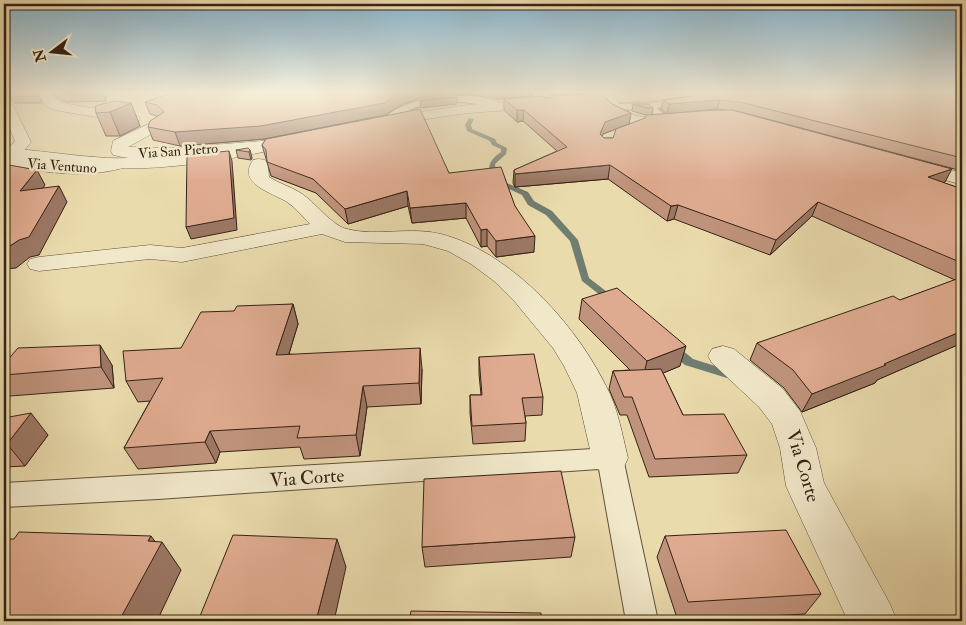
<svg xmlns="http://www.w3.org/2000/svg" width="966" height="625" viewBox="0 0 966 625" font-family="'IM FELL Double Pica',serif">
	<rect width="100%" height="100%" fill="#eadbad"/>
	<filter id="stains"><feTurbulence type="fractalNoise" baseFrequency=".004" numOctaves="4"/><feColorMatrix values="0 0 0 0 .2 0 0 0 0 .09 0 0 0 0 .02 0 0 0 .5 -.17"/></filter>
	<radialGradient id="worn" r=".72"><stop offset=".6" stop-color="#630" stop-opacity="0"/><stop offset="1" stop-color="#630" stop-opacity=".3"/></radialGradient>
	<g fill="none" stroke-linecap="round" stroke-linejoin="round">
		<path fill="#707d71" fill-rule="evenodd" d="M469 118 474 119 471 125 472 129 495 139 497 143 507 148 506 154 495 164 497 179 528 192 534 201 552 211 578 240 589 278 615 298 617 300 615 302H609L582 281 570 241 546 215 528 205 522 195 492 181C486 168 489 160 501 152V149L492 145 490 141 467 131 465 125Z
			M672 344 676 345 693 359 731 371 733 374 731 377 727 378 685 365 668 351 667 348 668 345Z"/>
		<g stroke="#62503b" stroke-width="2">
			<path id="service" d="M449 96C466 96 491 94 504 106L499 109C468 101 441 97 410 110 402 113 395 122 387 124L382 121C398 102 425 99 449 96Z
				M687 98 690 99V103L657 108 671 120 666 123 647 109 612 110 607 107 612 104 651 103Z
				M610 448 619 451 623 458 658 621H626L599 469 158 499 4 507V483Z"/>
		</g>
		<g stroke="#62503b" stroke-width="1">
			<path id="minor" d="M5 93H20L11 101 31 142 19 157 15 158C36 159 56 164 77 164 92 165 115 157 126 159L129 163 126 167C83 180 48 171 4 167V157H9L4 153 15 141 4 116Z
				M39 93H53L56 100 63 103 133 115 138 116 140 119 138 122 133 123 54 110 45 105Z
				M532 93H546L555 103 548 107 543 106Z
				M605 95C616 98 623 110 634 115 649 120 664 113 678 117L680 120 678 123C648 131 617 125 598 99L600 96Z
				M159 119 164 121 167 124 164 127 128 147 173 148 262 141 268 142 270 146 268 150 262 151C213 152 161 167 113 155L111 151 113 141Z
				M259 159 265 160 268 164 269 177C278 183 289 186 299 192 311 199 320 211 330 219 335 223 341 228 347 229 377 237 410 226 441 234 510 252 575 323 606 386 618 408 622 434 628 458L623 469 610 473 597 469 592 458 577 393 564 366 553 348 515 302 494 281 471 264 448 251 423 244 345 242 322 234 182 262 150 259 39 271 30 269 27 264 30 259 39 257 150 245 182 248 310 224C302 216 296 208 287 202 273 193 236 184 253 160Z
				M912 159 962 173V185L906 168 903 164 906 160Z
				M723 346 734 349 783 389 800 411 816 448 824 483 890 604 897 621H848L786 486 780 448 772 424 759 407 712 363 708 356 712 349Z"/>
		</g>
		<g stroke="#62503b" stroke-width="1">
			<path id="tertiary" d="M638 93H704L698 97 468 113 386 125 381 124 379 121 381 118 386 117 468 105Z
				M300 134 306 136 308 139 306 142C242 158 172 171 106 168 72 167 38 160 4 158V148C38 150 72 156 107 158 172 160 236 146 300 134Z"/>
		</g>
		<use href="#service" fill="#f1e8ca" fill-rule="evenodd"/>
		<use href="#minor" fill="#f1e8ca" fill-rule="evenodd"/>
		<use href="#tertiary" fill="#f1e8ca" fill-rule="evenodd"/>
	</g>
	<path fill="#c0937c" stroke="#352215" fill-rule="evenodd" d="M12 93H38L42 103H14L10 95Z
		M54 93H110L106 96V101L66 102 57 98Z
		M172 93H532V96L497 99 489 96 486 94V96L449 94 421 98 403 104 385 115 309 130 449 173 515 206 534 252 496 257 487 246 481 247 466 218 412 223 408 206 348 224 316 193 271 176 262 145 266 139 180 146 153 140 148 127 157 116 150 114 145 102Z
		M548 93H585L550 95Z
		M962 93V171L741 112 736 111 945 182 944 183 962 189V343L877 380 875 383 802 412 784 388 750 360 757 343 900 300 955 280 812 216 770 255 674 219 667 221 608 179 515 187 513 183 514 170 557 151 523 121 517 122 504 110V99L548 98 612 104 631 113 629 124 603 134 602 137 604 138H613L667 114 661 109 663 100 692 96ZM717 109 726 110 670 114Z
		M131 103 140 126 120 136H106L96 113Z
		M633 104 653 108 652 115H646L632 111Z
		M236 150H250L252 158 251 160 238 158Z
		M582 299 680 366 663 373 683 415 747 455 738 473 649 477 627 415H620L609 389 613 371 630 370 579 319Z
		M293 304 298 324 289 354 422 369 421 404 367 407 360 456 304 459 300 447 220 452 216 463 138 469 124 448 150 401 138 402 126 381 181 348 234 311Z
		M479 357 543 397 542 415 525 416 526 423 525 441 473 444 470 413V395H481L479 374Z
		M4 364 112 365 114 388 10 396 4 389Z
		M4 418 48 435 25 466 4 467Z
		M665 536 821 594 805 614 678 621 657 557Z
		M575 537 571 557 425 567 422 547Z"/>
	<path fill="#9c7865" stroke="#352215" d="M103 93H110L106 96V101Z
		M400 93H449V94L421 98 403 104 385 115 264 139 180 146 175 132Z
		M497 93H532V96L497 99Z
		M457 97V104L421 108 420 101Z
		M720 100 717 109 667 114 669 104Z
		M131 103 140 126 120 136 110 112Z
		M517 110H524L523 121 517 122Z
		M631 113 629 124 603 134 598 146 600 134 605 122Z
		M250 150 252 158 251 160 249 152Z
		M229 151 232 161 237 230 191 239 186 227Z
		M610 165 608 179 515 187V174Z
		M952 169 945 182 921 191 928 177Z
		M37 170 45 185 30 207 20 191Z
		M59 186 67 202 39 255 30 257 16 268 4 269V250L19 240Z
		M407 191 408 206 348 224 345 209Z
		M818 202 812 216 770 255 776 240Z
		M466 203V218L412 223 410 208Z
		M678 205 674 219 667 221 671 206Z
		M487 229V246L481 247V230Z
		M535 236 534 252 496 257V241Z
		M293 304 298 324 282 376 276 355Z
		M962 331V343L877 380 875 383 802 412 812 394Z
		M100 345 112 365 114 388 101 367Z
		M686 346 680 366 642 382 647 361Z
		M420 348 422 369 421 404 419 383Z
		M363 386 367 407 360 456 356 435Z
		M31 413 48 435 25 466 7 444Z
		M210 431 220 452 216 463 205 442Z
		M151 536 159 547 162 542 181 570 157 621H119L148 541Z
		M337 539 346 567 334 621H316Z"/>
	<path fill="#dfab90" stroke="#352215" d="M12 93H37L38 96 11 97 10 95Z
		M59 93H103V94L63 95Z
		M172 93H400L384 103 261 126 175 132 148 127 150 121 164 112 157 105 145 102Z
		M601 93 612 104 631 113 605 122 600 134 604 138H613L616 129 645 118 647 115 715 110H732L952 169 928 177 962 189V263L818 202 776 240 678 205 671 206 610 165 515 174 514 170 567 147 524 110H517L504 99 542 96 548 98 554 96Z
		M696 93H962V158L744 103 720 100 669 104 663 100 692 96Z
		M443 97H457L420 101Z
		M114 101 131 103 110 112 96 113 95 106Z
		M633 104H648L653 108H647Z
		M420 109 449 173 501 167 515 206 535 236 496 241 487 229 481 230 466 203 410 208 407 191 345 209 313 179 267 162 266 150 262 145 266 139Z
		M248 148 250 150 249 152 236 150Z
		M229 151 234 218 186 227 187 155Z
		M9 165 37 170 20 191 59 186 29 237 19 240 4 250V170Z
		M962 277V331L884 364 886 365 812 394 793 370 757 343 893 296 900 300Z
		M617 288 686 346 647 361 582 299Z
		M293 304 276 355 420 348 419 383 363 386 356 435 297 438 300 426 210 431 205 442 124 448 163 378 126 381 123 351 181 348 201 312 234 311 237 306Z
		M100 345 101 367 4 375V364L18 348Z
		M534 354 543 397 522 398 526 423 472 426 470 395H482L479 357Z
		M661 369 683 415 724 414 747 455 655 459 632 397H624L613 371Z
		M31 413 7 444 4 445V418Z
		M561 471 575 537 422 547 424 479Z
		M786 530 821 594 688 602 665 536Z
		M19 532 151 536 148 541 162 542 119 621H4V539H14Z
		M233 535 337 539 316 621H198Z
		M411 611 541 613 542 621H409Z"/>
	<linearGradient id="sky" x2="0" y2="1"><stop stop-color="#88b6d1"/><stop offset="0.51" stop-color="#f6efda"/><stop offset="1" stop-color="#f6efda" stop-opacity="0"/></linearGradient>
	<rect width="966" height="181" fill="url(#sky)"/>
	<g text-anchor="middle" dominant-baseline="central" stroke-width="5" stroke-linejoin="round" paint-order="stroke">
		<g font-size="14" fill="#352215" stroke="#f1e8ca">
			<text transform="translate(178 151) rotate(-4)">Via San Pietro</text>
			<text transform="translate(62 166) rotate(4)">Via Ventuno</text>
		</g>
		<g font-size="19" fill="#352215" stroke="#f1e8ca">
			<text transform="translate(803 466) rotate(73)">Via Corte</text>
			<text transform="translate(307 478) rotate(-4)">Via Corte</text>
		</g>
	</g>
	<rect width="966" height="625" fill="none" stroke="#eadbad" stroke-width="20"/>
	<rect x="5" y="5" width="956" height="615" fill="none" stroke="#352215" stroke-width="2.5"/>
	<rect x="10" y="10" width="946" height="605" fill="none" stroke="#352215"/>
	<g transform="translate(52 52) rotate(254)" stroke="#f1e8ca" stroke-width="4" paint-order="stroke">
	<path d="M0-4L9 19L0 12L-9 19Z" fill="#352215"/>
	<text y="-8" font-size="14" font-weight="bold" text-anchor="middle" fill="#352215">N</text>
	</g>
	<rect width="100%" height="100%" filter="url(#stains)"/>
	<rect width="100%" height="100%" fill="url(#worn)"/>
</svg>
